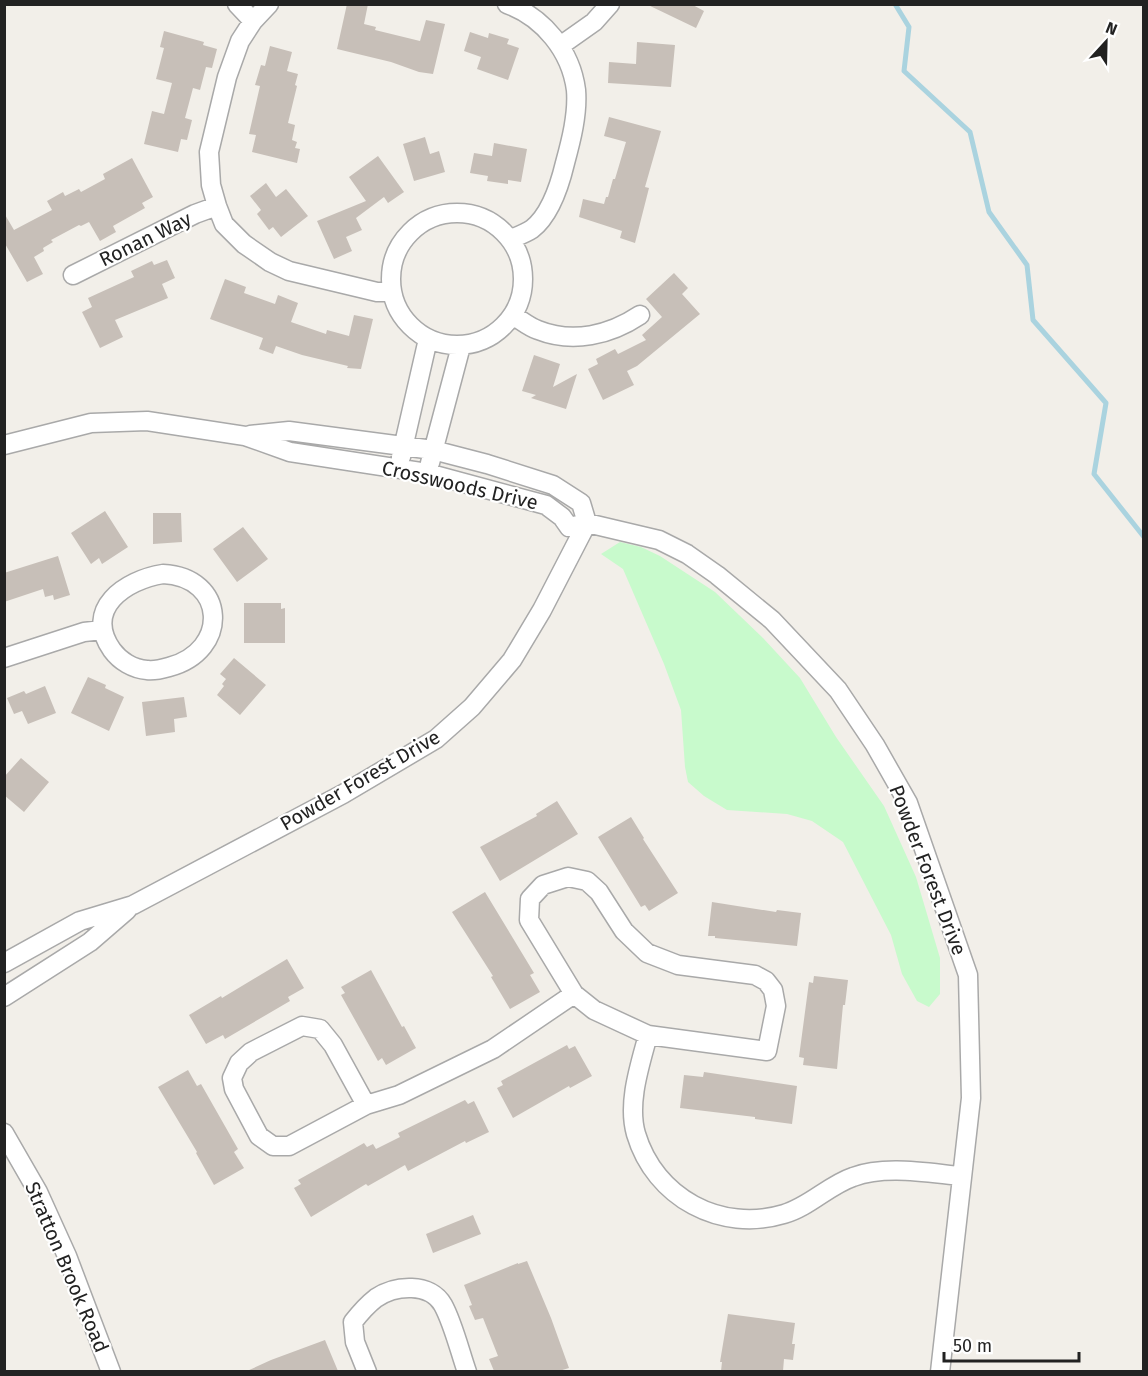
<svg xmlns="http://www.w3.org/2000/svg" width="1148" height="1376" viewBox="0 0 1148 1376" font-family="'Fira Sans',sans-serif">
	<rect width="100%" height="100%" fill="#f2efe9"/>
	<path fill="#c8facc" d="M620 542 641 547 660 556 715 592 763 638 800 678 836 737 884 806 916 877 940 958V994L929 1007 917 1001 902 974 891 935 843 842 812 821 787 814 727 810 704 796 688 782 685 767 681 710 664 664 623 569 601 554Z"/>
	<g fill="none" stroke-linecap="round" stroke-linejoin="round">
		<path stroke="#aad3df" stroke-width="5" d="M895 4 909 27 904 71 970 132 989 212 1027 265 1033 320 1106 403 1094 474 1144 537"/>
	</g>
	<path fill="#c7bfb8" d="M347 4H368L364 24 376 27 375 30 420 41 426 20 445 24 433 74 419 72 391 62 337 49Z
		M646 4H691L704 11 696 28Z
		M164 31 204 42 203 45 217 49 212 68 206 67 200 90 193 88 185 118 192 120 187 140 181 139 178 152 144 144 152 111 164 114 172 83 156 79 164 48 160 47Z
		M470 32 488 38 489 33 509 39 507 44 519 48 508 80 477 69 481 57 464 51Z
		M637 42 675 45 671 87 608 83 609 62 636 64Z
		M270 46 292 52 287 71 298 74 295 85 297 86 288 123 295 125 292 140 297 142 295 148 300 149 297 163 252 152 256 135 249 134 260 86 255 85 261 65 265 66Z
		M609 117 661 131 645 187 649 188 635 243 620 238 622 231 579 217 583 199 604 204 606 197H608L613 179H615L626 142 604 136Z
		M425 137 430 154 439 151 445 172 414 181 403 144Z
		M494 143 527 149 521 182 508 180V184L487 181 488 176 470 173 474 153 492 156Z
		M378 156 404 192 388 203 384 197 356 218 362 230 346 237 352 251 334 259 317 221 366 201 349 177Z
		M132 158 153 197 142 203 145 208 113 226 116 232 100 241 89 222 81 226 79 225 51 240 53 242 43 248 44 251 34 257 43 274 27 282 4 242V213L14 230 52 210 47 201 63 192 65 196 79 189 81 192 105 179 103 174Z
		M266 183 276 197 286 189 308 216 281 237 273 227 269 230 257 214 261 210 250 196Z
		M167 260 175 278 162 284 168 298 115 320 123 337 100 348 82 312 92 307 88 298 134 277 131 271 152 261 154 265Z
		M674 273 688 288 682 294 700 314 637 366 627 371 634 385 603 400 588 369 598 364 596 359 615 349 618 354 646 340 642 335 662 317 646 299Z
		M225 279 246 287 244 293 275 304 278 295 298 303 291 322 326 334 327 330 349 336 354 315 373 319 361 369 347 368 348 366 302 355 276 346 273 354 259 349 263 338 210 319Z
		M534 355 560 364 553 387 577 374 566 409 531 398 536 395 522 391Z
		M105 511 128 547 102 564 99 558 91 564 71 533Z
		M153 513H181L182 542 153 544Z
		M243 527 268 559 237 582 213 549Z
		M58 556 70 595 54 600 53 595 45 597 43 589 4 602V573Z
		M244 603H281V609L285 608V643H244Z
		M234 658 266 685 240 715 217 695 224 686 222 684 226 679 220 674Z
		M88 677 106 685 105 688 124 697 109 731 71 713Z
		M45 686 56 713 28 724 22 711 14 714 7 698 24 691 26 694Z
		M184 697 187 717 174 719 175 732 146 736 142 702Z
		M21 758 49 782 24 812 4 795V777Z
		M557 801 578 834 500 881 480 847 537 816 536 814Z
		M631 817 644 838 643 839 678 893 649 911 645 905 641 907 598 837Z
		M485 892 534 973 530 975 540 992 510 1009 491 977 493 976 452 912Z
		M712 902 776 912 777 910 801 913 797 946 715 938V936H708Z
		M287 959 304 988 288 997 290 1001 225 1039 223 1035 206 1044 189 1015 221 996 222 998Z
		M371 970 402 1027 404 1026 416 1048 386 1065 382 1058 378 1061 341 995 345 993 341 987Z
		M814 976 848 980 845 1005H843L837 1069 803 1065 804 1058 799 1057 809 982 813 983Z
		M567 1045 569 1049 575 1046 592 1076 570 1088 569 1086 513 1118 497 1088 503 1085 501 1081Z
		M188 1070 197 1086 201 1084 238 1149 234 1152 244 1168 214 1185 196 1153 197 1152 158 1087Z
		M704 1072 797 1086 792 1124 755 1119V1117L680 1108 684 1075 703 1077Z
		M465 1100 468 1104 474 1101 489 1132 466 1143 465 1141 408 1171 405 1165 368 1186 366 1184 311 1217 294 1188 301 1184 298 1180 364 1143 367 1147 373 1144 376 1149 400 1137 398 1133Z
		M473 1215 481 1234 433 1253 426 1234Z
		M527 1261 551 1318 569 1368 559 1371H494L489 1359 498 1356 483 1318 475 1320 469 1306 472 1305 464 1285 518 1263V1264Z
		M728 1314 795 1323 792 1344H795L793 1360 784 1359 783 1371H721L722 1362H720Z
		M325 1340 338 1371H247L271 1360Z"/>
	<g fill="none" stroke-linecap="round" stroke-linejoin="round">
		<g stroke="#a9a9a9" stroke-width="21">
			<path id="minor" d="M237 4 253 21
				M269 4 253 21 240 41 227 77 209 152 211 185 217 206 224 224 244 244 270 262 289 271 377 292H392
				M507 4C543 17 571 51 576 90 578 114 571 141 565 163 560 184 550 215 532 229 526 233 518 236 511 239
				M560 46 594 22 610 4
				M391 279a66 66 0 1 1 132 0a66 66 0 1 1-132 0Z
				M73 275 195 214 217 206
				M514 316C521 320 529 327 538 330 573 344 610 335 640 315
				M250 435 289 431 433 450 487 464 553 485 581 503 587 523
				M4 445 91 423 147 421 245 436 290 452 427 473 546 505 562 517 569 527 587 523 659 540 687 554 717 575 772 620 838 690 875 745 908 803 968 975 971 1098 940 1372
				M401 457 428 339
				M430 463 461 346
				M163 574C227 577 230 651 169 667 162 669 154 671 147 670 133 669 120 661 112 650 83 609 125 580 163 574Z
				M4 658 84 632 102 630
				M4 963 80 921 133 905 343 794 436 739 472 707 512 660 542 610 587 523
				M4 997 90 942 127 910
				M648 1035 594 1010 574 994 529 920 530 899 543 885 568 877 587 881 599 892 624 931 647 953 678 965 755 975 766 981 773 990 776 1006 767 1051 648 1035C640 1065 627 1103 636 1134 655 1198 721 1233 784 1214 809 1207 829 1185 853 1177 885 1165 928 1173 962 1176
				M366 1105 333 1045 320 1029 302 1026 251 1052 239 1063 232 1078 234 1089 259 1136 273 1146H289L366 1105 399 1095 493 1049 574 994
				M4 1133 38 1192 67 1256 111 1372
				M367 1372 355 1342 353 1322C360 1313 367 1305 376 1298 395 1285 430 1282 443 1305 453 1323 460 1352 467 1372"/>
		</g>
		<use href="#minor" stroke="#fff" stroke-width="18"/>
	</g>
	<g text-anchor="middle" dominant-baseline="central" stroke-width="4.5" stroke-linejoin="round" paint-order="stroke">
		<g font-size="20" fill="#222" stroke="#fff">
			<text transform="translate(145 239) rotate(-26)">Ronan Way</text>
			<text transform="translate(460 485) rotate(13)">Crosswoods Drive</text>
			<text transform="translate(360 780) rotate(-30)">Powder Forest Drive</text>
			<text transform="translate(928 870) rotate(69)">Powder Forest Drive</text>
			<text transform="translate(67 1267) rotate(67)">Stratton Brook Road</text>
		</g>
	</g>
	<rect width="1148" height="1376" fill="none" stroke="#222222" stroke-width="12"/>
	<g transform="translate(1106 42) rotate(22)" stroke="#ffffff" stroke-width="4.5" paint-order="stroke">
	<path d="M0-4.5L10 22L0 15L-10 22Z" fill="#222222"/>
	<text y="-9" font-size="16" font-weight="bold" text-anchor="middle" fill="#222222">N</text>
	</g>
	<path d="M944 1352v9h135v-9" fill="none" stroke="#222222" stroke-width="3"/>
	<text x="953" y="1352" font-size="18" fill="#222222" stroke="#ffffff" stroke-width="4.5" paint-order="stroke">50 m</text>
</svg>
